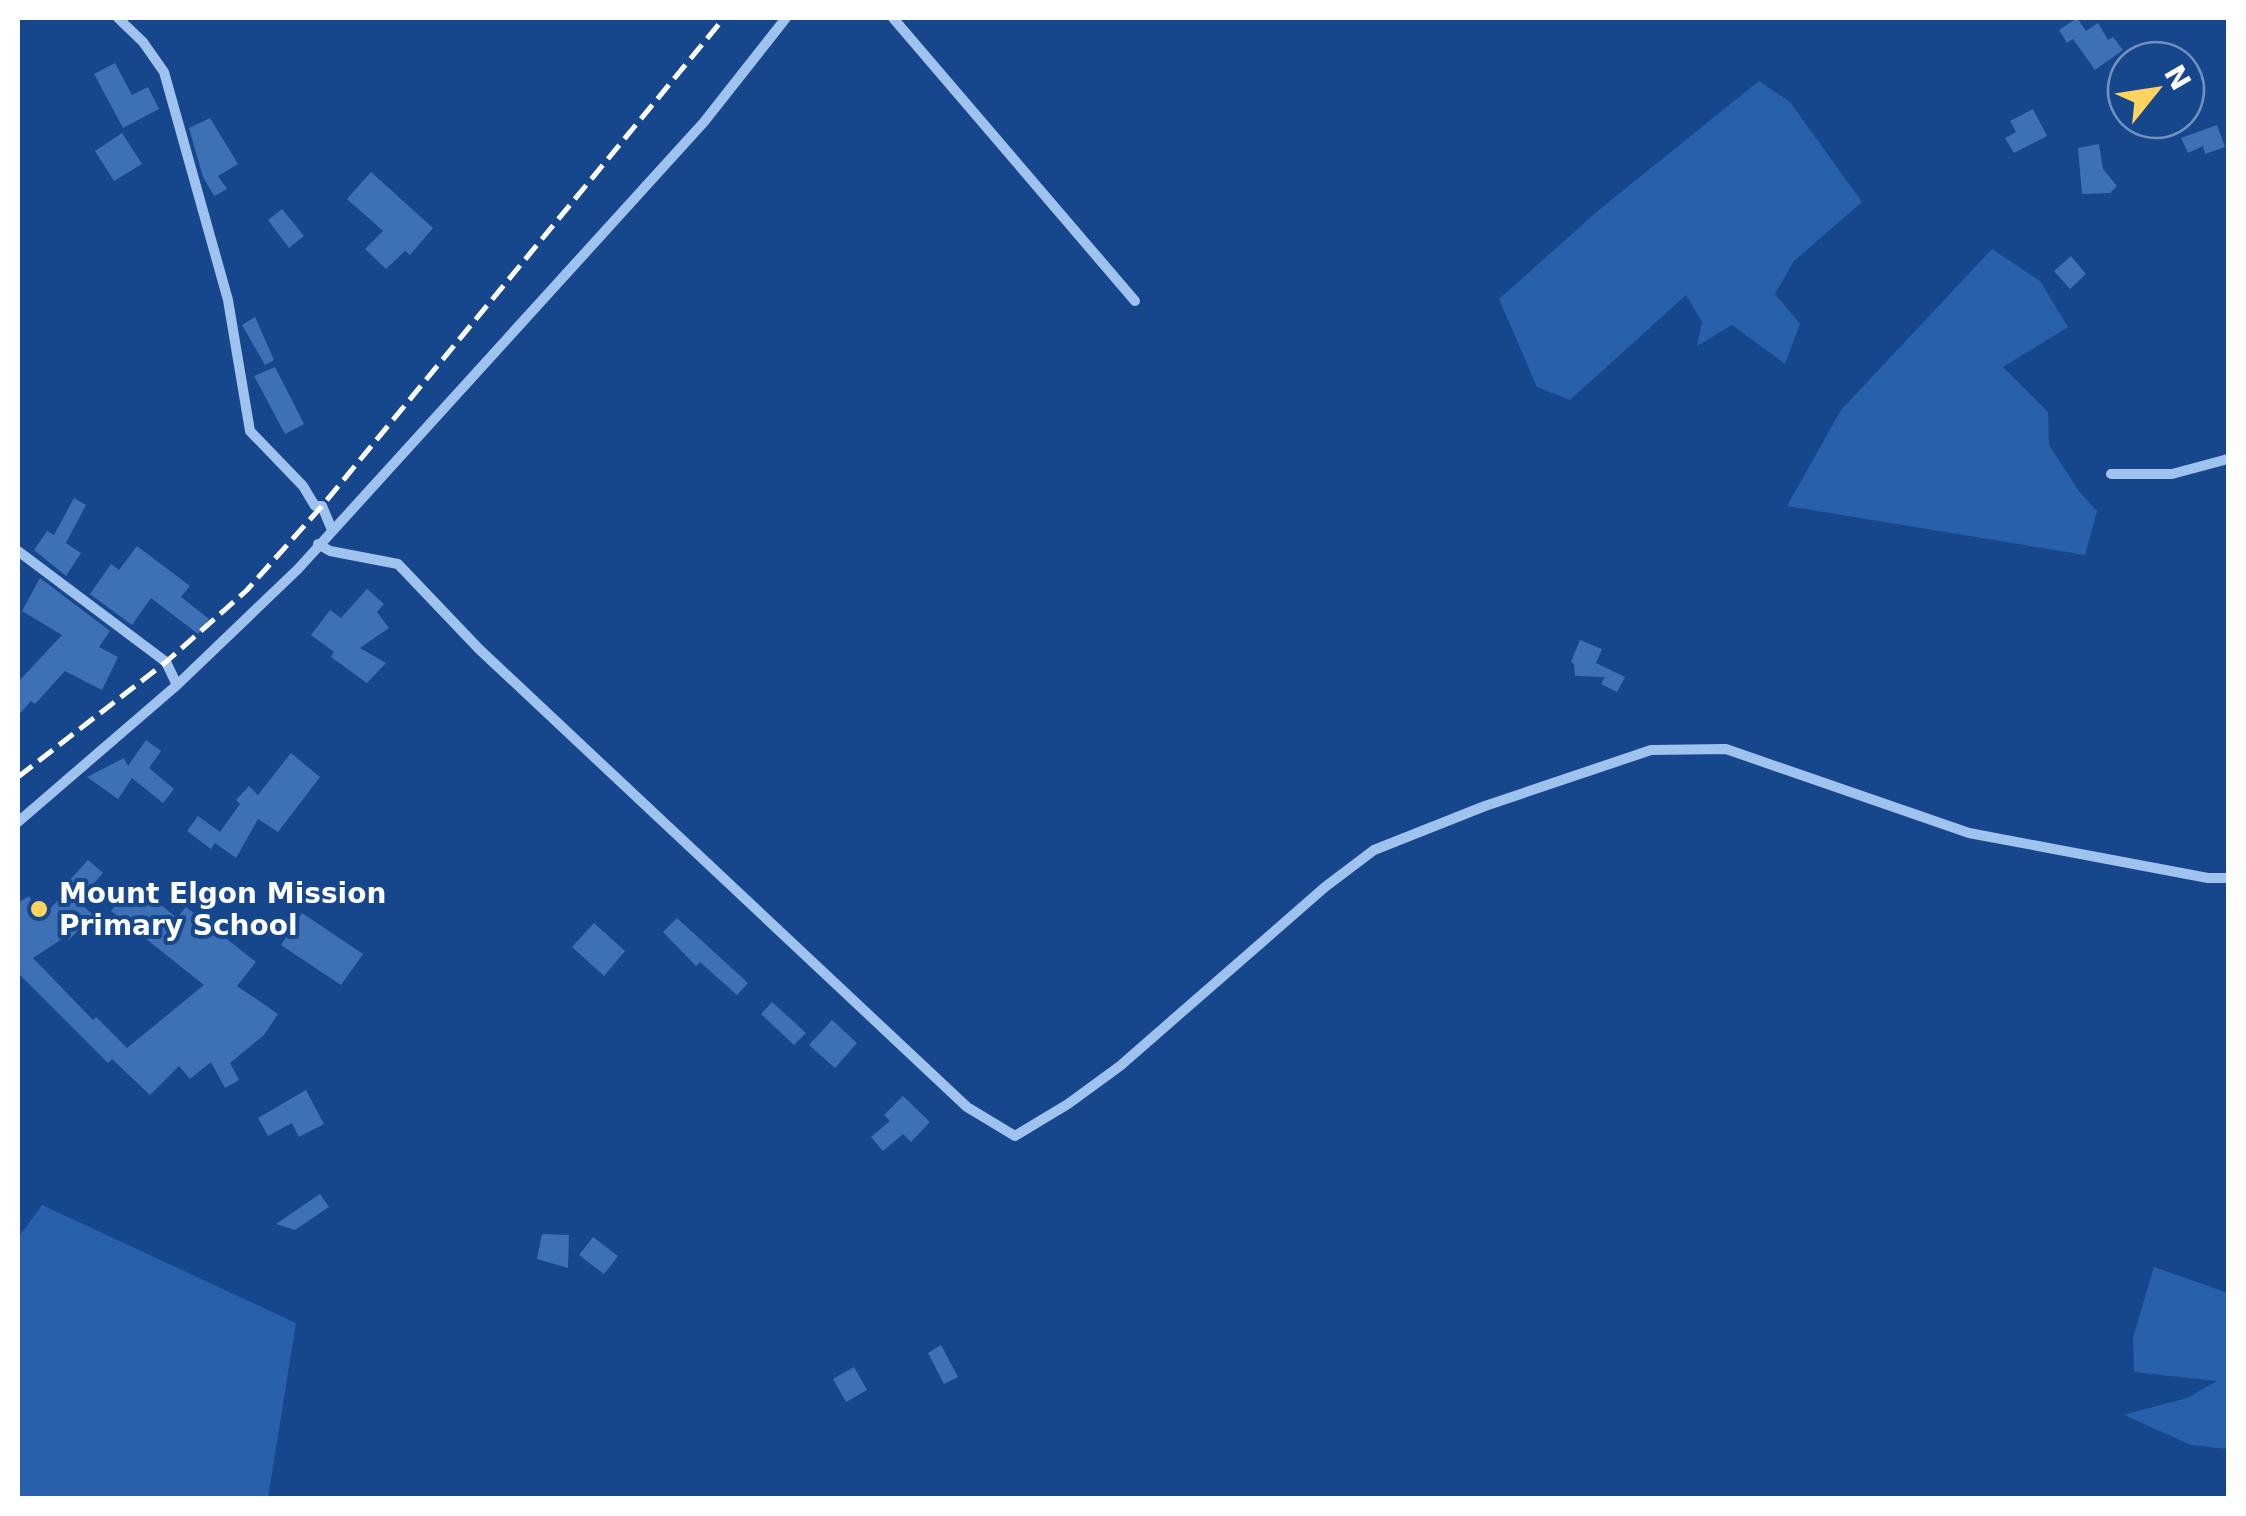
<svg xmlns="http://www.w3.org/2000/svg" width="2246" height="1516" viewBox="0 0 2246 1516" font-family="'DejaVu Sans',sans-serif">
	<rect width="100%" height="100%" fill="#16478c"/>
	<path fill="#2860ab" d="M1759 81 1790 102 1862 202 1794 261 1775 294 1800 324 1785 364 1732 325 1697 346 1702 322 1686 295 1570 400 1537 387 1499 299 1600 209Z
		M1992 249 2040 281 2068 327 2003 367 2048 412 2049 445 2078 490 2097 511 2085 555 1787 506 1841 410Z
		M42 1205 296 1323 268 1498H18V1238Z
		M2154 1267 2228 1293V1449L2191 1445 2124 1415 2187 1398 2217 1381 2134 1372 2133 1338Z"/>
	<path fill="#3e70b5" d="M2077 18 2086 31 2098 23 2108 40 2113 37 2123 50 2095 70 2073 39 2067 43 2059 30Z
		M115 63 132 95 148 87 159 109 123 128 94 74Z
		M2033 109 2047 136 2014 153 2005 138 2016 132 2010 121Z
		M210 118 238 164 218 176 227 189 214 196 203 177 189 128Z
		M2217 125 2225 147 2205 154 2203 146 2188 153 2181 138Z
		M122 133 142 164 114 181 95 151Z
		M2099 144 2103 169 2117 186 2110 193 2082 194 2078 148Z
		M371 172 433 228 410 255 405 251 386 269 365 249 383 231 347 199Z
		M282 209 304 236 289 248 268 220Z
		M2071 256 2086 274 2070 289 2054 271Z
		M255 317 274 360 265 365 242 325Z
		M275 367 304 424 285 434 254 376Z
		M74 498 86 505 66 543 81 553 66 576 34 550 47 531 54 535Z
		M137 546 190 586 181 597 209 619 198 634 151 598 132 625 90 594 111 564 119 570Z
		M40 578 110 631 99 647 118 657 102 690 65 671 35 704 31 701 18 716V682L62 635 22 611Z
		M367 589 384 604 377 612 389 628 360 648 386 663 367 683 331 657 334 652 311 635 330 610 341 618Z
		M1580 640 1602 649 1596 663 1625 677 1617 692 1601 684 1605 677 1575 676 1574 664 1571 662Z
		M146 740 161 751 149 768 174 789 163 803 132 778 118 799 87 777 124 758 128 766Z
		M291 753 320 777 278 832 258 819 236 858 215 843 211 849 187 831 198 816 220 832 240 804 236 800 249 786 258 795Z
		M88 860 103 873 78 901 93 915 69 940 65 937 33 958 93 1020 96 1017 127 1048 204 985 111 911 134 883 177 918 186 907 256 962 237 986 278 1014 264 1035 230 1063 239 1080 225 1088 211 1062 190 1079 179 1066 150 1095 112 1059 108 1063 18 973V903L29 896 42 917 70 888 66 884Z
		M302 913 363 954 341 985 281 945Z
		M677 918 748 983 737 995 700 962 696 966 663 932Z
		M594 923 625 951 604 976 572 947Z
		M772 1002 806 1033 794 1045 761 1014Z
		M832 1020 857 1043 835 1068 809 1045Z
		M306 1090 324 1124 299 1137 292 1123 268 1136 258 1118Z
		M903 1096 930 1122 911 1142 903 1134 883 1151 871 1137 890 1121 884 1115Z
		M320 1194 329 1207 295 1230 276 1224Z
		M542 1234 569 1235 568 1268 537 1259Z
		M593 1237 618 1256 604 1274 579 1255Z
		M941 1345 958 1377 944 1384 928 1353Z
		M854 1367 867 1390 846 1402 833 1379Z"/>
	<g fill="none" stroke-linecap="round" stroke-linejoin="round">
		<path stroke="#a0c2ef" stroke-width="10" d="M118 18 143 42 164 72 228 300 250 431 303 486 315 506H322L332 530
			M893 18 1135 301
			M2111 474H2172L2228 459
			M318 544 330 551 398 564 479 649 967 1107 1015 1136 1068 1104 1120 1066 1325 887 1374 850 1485 806 1651 750 1726 749 1969 833 2208 878H2228
			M18 551 166 662 177 685
			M18 822 177 685 298 569 704 122 786 18"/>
		<path stroke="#fff" stroke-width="5" stroke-dasharray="18 8" stroke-linecap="butt" d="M18 777 166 662 247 590 322 506 724 18"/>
	</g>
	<circle fill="#ffd45e" stroke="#16478c" stroke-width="4" cx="39" cy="909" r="10"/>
	<g text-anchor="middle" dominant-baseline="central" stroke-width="8" stroke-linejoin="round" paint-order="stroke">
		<g font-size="28" font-weight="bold" fill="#fff" stroke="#16478c" text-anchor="start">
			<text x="59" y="893">Mount Elgon Mission<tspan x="59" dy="32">Primary School</tspan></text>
		</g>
	</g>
	<rect width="2246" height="1516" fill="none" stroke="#ffffff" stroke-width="40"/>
	<g transform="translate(2156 90) rotate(60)"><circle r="48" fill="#16478c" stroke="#7391ba" stroke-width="2.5"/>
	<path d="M0-8L18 38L0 25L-18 38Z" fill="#ffd45e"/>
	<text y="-15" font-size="28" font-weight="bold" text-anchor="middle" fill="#ffffff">N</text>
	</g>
</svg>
